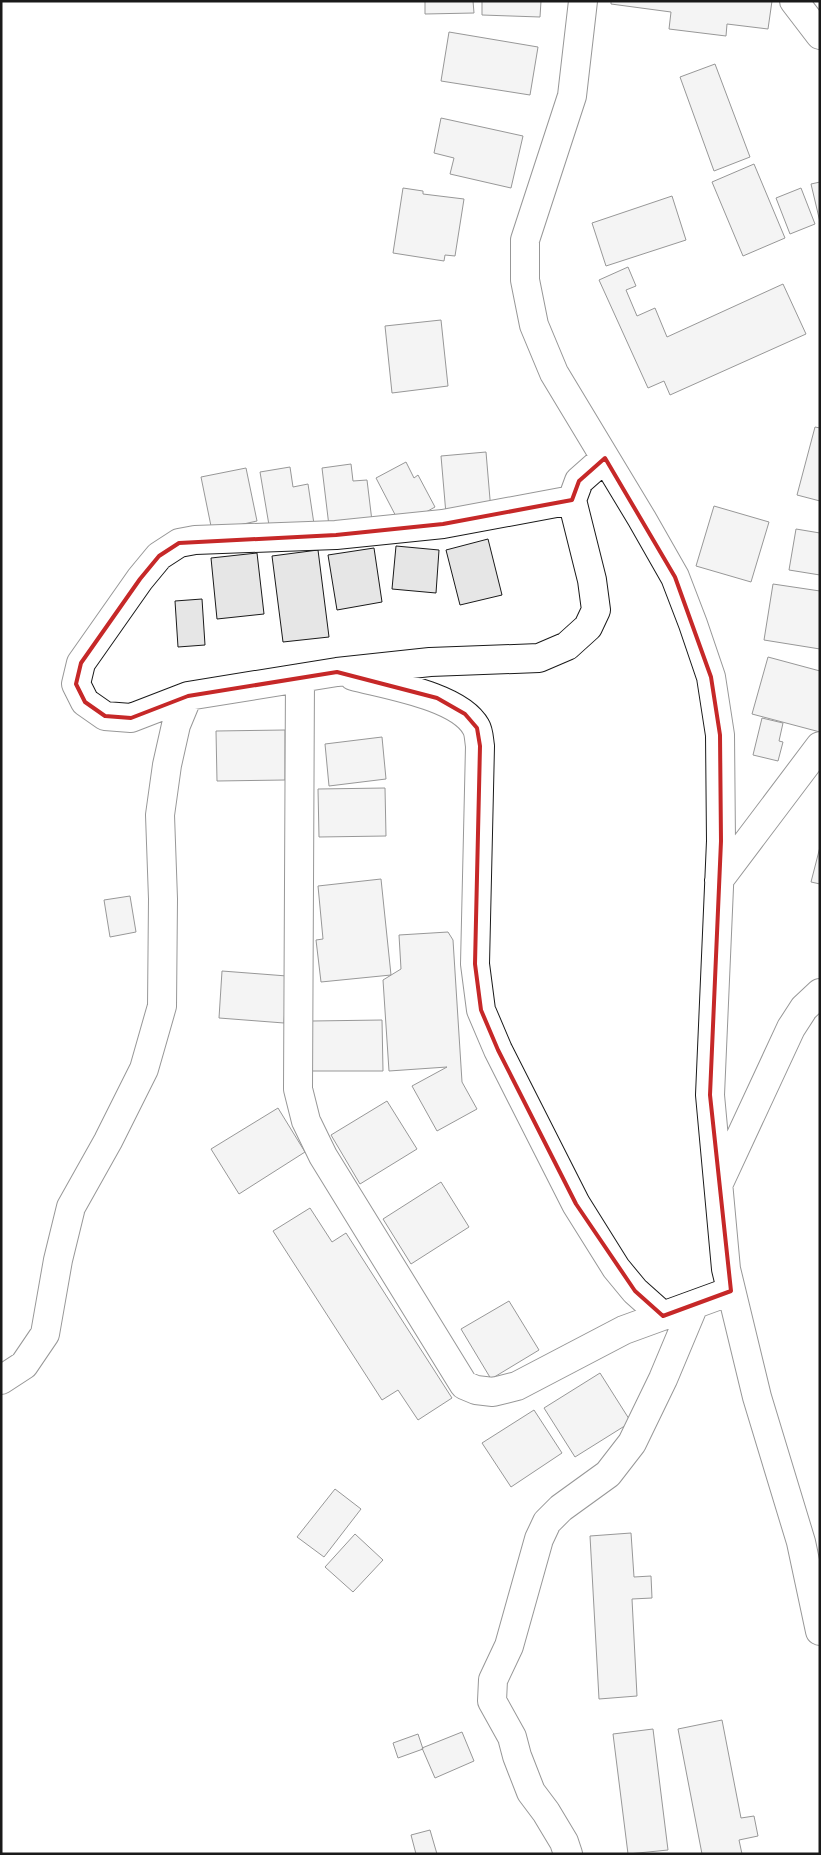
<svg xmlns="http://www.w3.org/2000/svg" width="821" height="1855" viewBox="0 0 821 1855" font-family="Manrope,sans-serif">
	<rect width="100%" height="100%" fill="#fff"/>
	<path fill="#e6e6e6" stroke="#1a1a1a" d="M425 1H473L474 13 425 14Z
		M482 1H541L540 17 482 15Z
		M611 1H772L768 29 727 24 726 36 669 29 671 12 611 4Z
		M449 32 538 47 530 95 441 81Z
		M715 64 750 157 714 171 680 77Z
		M441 118 523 136 511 188 450 174 454 158 434 153Z
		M754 164 785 238 743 256 712 182Z
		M820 182V222L811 184Z
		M403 188 423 191V194L464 199 455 256 445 255 444 261 393 253Z
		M801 188 815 224 790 234 776 198Z
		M672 196 686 240 606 266 592 223Z
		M628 267 636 286 626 290 637 316 655 308 667 337 783 284 806 334 670 395 664 381 648 388 599 280Z
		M441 320 448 386 392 393 385 326Z
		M815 427 820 428V501L797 495Z
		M486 452 491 511 446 514 441 456Z
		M406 462 414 478 418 475 435 507 401 526 376 478Z
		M351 464 353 481 367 480 372 521 329 526 322 468Z
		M290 467 293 487 308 484 314 524 270 531 260 472Z
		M246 468 257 521 212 531 201 477Z
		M714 506 769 522 751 582 696 566Z
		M796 529 820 533V575L789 570Z
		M488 539 502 595 460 605 446 550Z
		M396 546 439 550 436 593 392 589Z
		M374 548 382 602 337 610 328 555Z
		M318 550 329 637 283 642 272 556Z
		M257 553 264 614 217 619 211 558Z
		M773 584 820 591V649L764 640Z
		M202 599 205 645 178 647 175 601Z
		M768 657 820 671V732L752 714Z
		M762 718 783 723 779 741 783 742 778 761 753 755Z
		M285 730V780L217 781 216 731Z
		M382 737 386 779 329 786 325 744Z
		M385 788 386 836 319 837 318 789Z
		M820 847V884L811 882Z
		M381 879 391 975 321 982 316 940 323 939 318 886Z
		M130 896 136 932 110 937 104 900Z
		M448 932 453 940 462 1082 477 1109 437 1131 412 1086 447 1067 389 1071 383 980 401 969 399 935Z
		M222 971 287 976 284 1023 219 1018Z
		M382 1020 383 1071H312V1021Z
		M387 1101 417 1149 360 1184 331 1135Z
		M278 1108 305 1152 239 1194 211 1149Z
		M441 1182 469 1227 411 1264 383 1219Z
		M310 1208 332 1242 346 1233 452 1398 418 1420 398 1390 382 1400 273 1231Z
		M509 1301 539 1350 491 1379 461 1329Z
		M600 1373 631 1422 575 1457 544 1408Z
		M534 1410 562 1453 511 1487 482 1443Z
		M335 1489 361 1509 324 1557 297 1537Z
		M631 1533 634 1577 651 1576 652 1598 632 1599 637 1696 599 1699 590 1536Z
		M355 1534 383 1560 353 1592 325 1567Z
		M722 1720 741 1818 754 1816 758 1836 739 1840 742 1854H702L678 1729Z
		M653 1729 668 1850 628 1854 613 1734Z
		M462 1732 474 1761 435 1778 422 1748Z
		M418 1734 423 1749 398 1758 393 1743Z
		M430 1830 437 1854H416L411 1835Z"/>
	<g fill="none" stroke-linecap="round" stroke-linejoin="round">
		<g stroke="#1a1a1a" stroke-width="30">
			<path id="minor" d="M583 1 572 96 525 240V280L534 325 554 373 642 519 675 577 693 624 711 677 720 735 721 841 710 1095 726 1269 757 1397 801 1542 820 1631
				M794 1 820 35
				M353 676C387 685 459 696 476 727 479 732 479 740 480 746L475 964 481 1010 498 1050 576 1204 616 1268 635 1291 663 1316
				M300 678 298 1089 306 1121 323 1156 464 1385 476 1390 493 1392 517 1386 624 1330 731 1291
				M188 696 131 718 105 716 85 702 76 684 81 663 140 579 159 556 179 543 195 540 336 535 443 524 572 500
				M719 880 820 746
				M719 1183 791 1028 804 1008 820 993
				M1 1380 24 1365 45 1334 58 1260 71 1207 108 1141 144 1069 162 1006 163 899 160 815 167 765 176 725 188 696 337 672 430 662 539 658 567 646 588 627 596 610 592 580 572 500 579 481 605 458
				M568 1854 564 1842 546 1812 531 1792 517 1756 512 1737 492 1701 493 1680 509 1646 539 1539 547 1522 561 1508 608 1474 632 1443 663 1379 694 1305"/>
		</g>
		<use href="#minor" stroke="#fff" stroke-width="28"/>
	</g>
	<path d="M0 0H821V1855H0ZM605 458 675 577 711 677 720 735 721 841 710 1095 731 1291 663 1316 635 1291 576 1204 498 1050 481 1010 475 964 480 746 477 728 465 714 437 698 337 672 188 696 131 718 105 716 85 702 76 684 81 663 140 579 159 556 179 543 336 535 443 524 572 500 579 481Z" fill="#fff" fill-opacity=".55" fill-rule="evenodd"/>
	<path fill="none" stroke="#c62828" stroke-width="4" stroke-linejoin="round" d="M605 458 675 577 711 677 720 735 721 841 710 1095 731 1291 663 1316 635 1291 576 1204 498 1050 481 1010 475 964 480 746 477 728 465 714 437 698 337 672 188 696 131 718 105 716 85 702 76 684 81 663 140 579 159 556 179 543 336 535 443 524 572 500 579 481Z"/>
	<rect width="821" height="1855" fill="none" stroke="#1a1a1a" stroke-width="5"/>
</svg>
